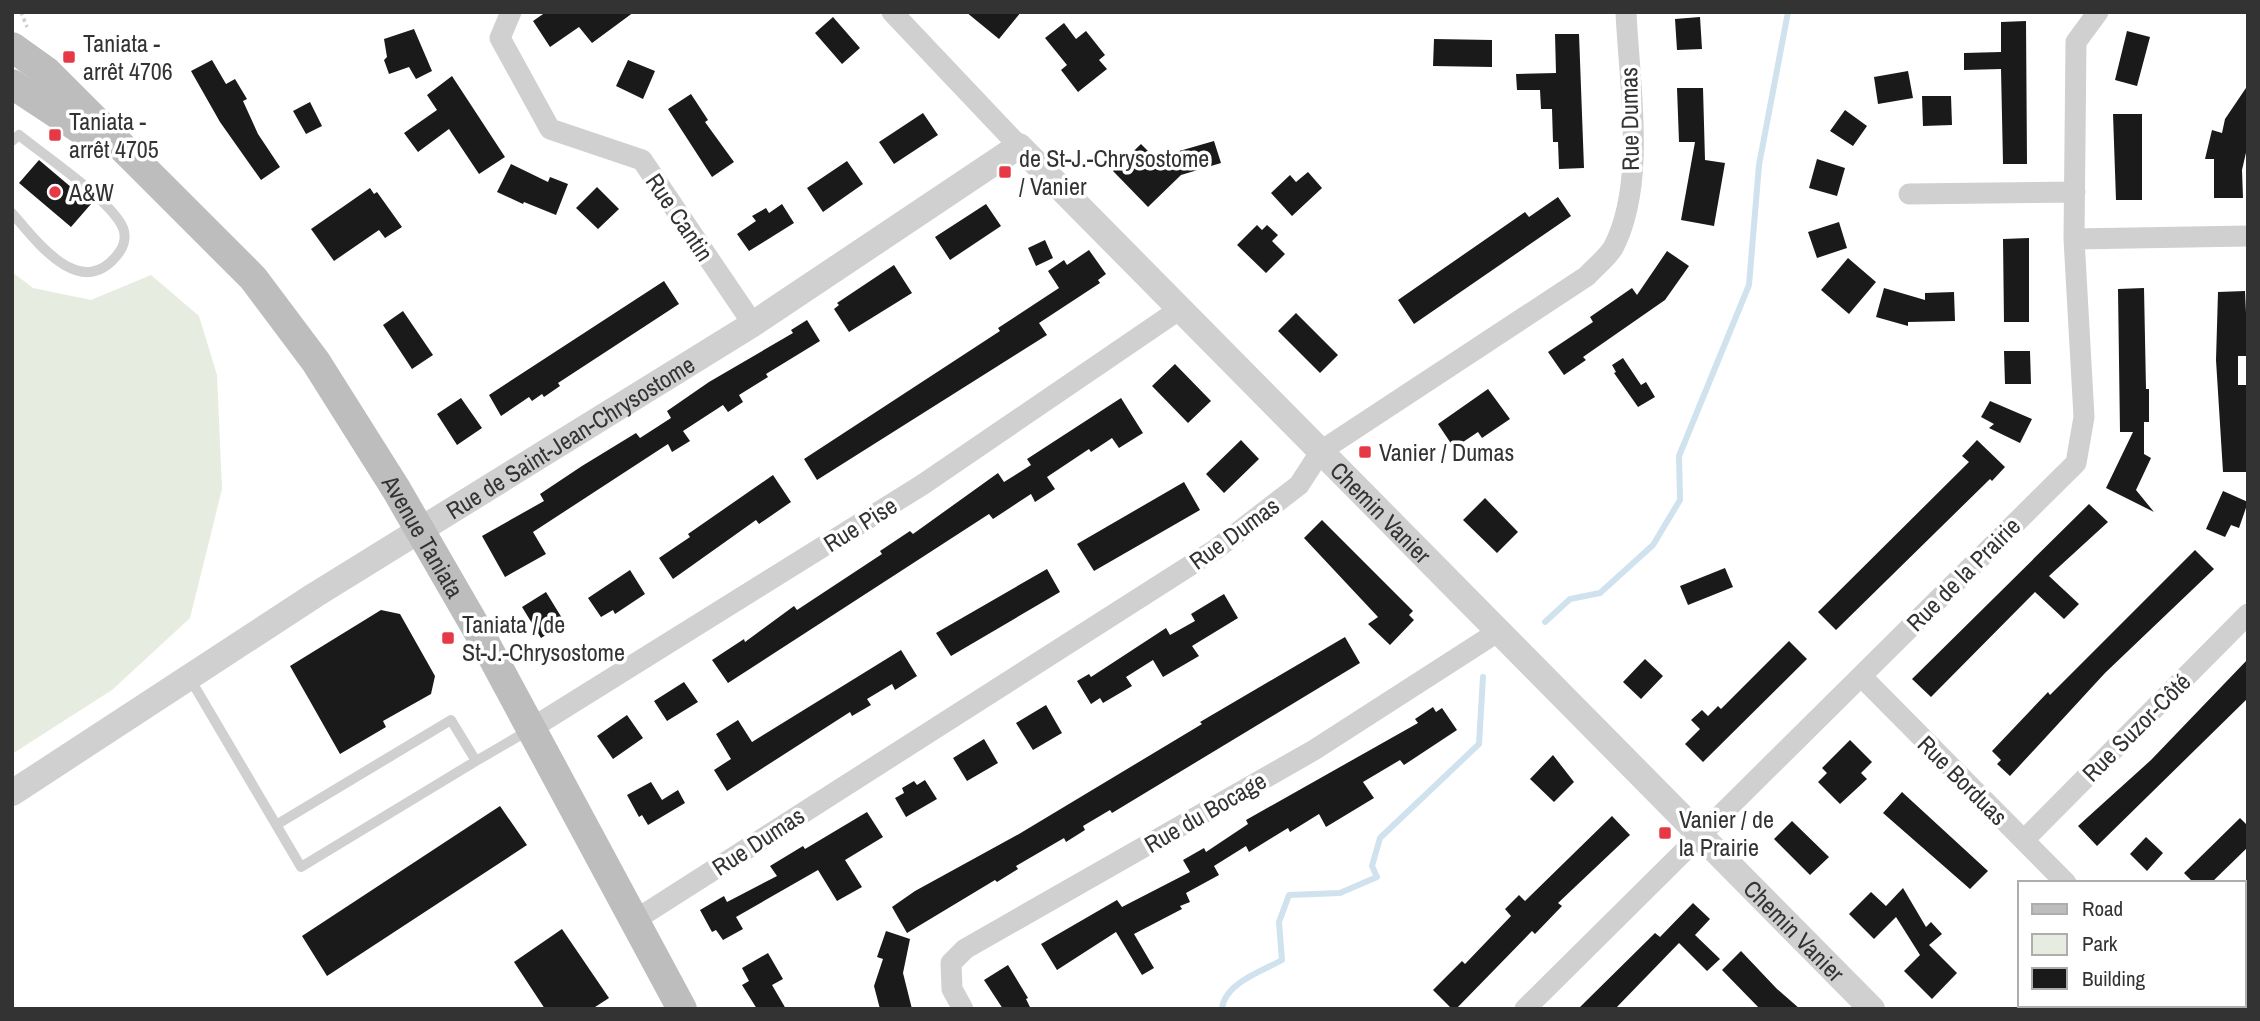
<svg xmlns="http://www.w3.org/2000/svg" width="2260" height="1021" viewBox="0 0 2260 1021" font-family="'Archivo Narrow',sans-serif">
	<rect width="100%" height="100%" fill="#fff"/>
	<path fill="#e6ecdf" d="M12 272 33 288 91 300 151 275 199 316 217 375 222 489 190 618 112 690 12 754Z"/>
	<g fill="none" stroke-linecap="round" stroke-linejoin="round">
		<path stroke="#cfe2ee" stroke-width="6" d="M1545 622 1570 599 1600 593 1653 545 1680 500 1679 456 1749 285 1759 165 1788 12
			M1222 1009C1224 983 1263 971 1282 960L1279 922 1289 895 1340 893 1377 877 1372 866 1380 838 1479 744 1483 677"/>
	</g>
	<path fill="#1a1a1a" d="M546 12H634L592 43 579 27 550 47 533 21Z
		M966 12H1021L999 39Z
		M833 17 860 48 842 64 815 33Z
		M1700 17 1702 49 1677 50 1675 19Z
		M2026 21 2027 164H2003L2001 69 1964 70V53L2001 52V22Z
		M1064 23 1076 39 1086 31 1105 55 1099 60 1107 69 1078 92 1061 70 1067 65 1045 38Z
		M414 29 432 71 416 79 409 67 389 74 384 60 387 57 384 39Z
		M2127 31 2150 37 2137 86 2115 80Z
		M1555 34H1579L1584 168 1559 169 1558 142H1553L1552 109H1541L1540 90H1517L1516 74 1556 73Z
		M1434 39 1492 40V67L1433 66Z
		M212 60 226 84 235 79 247 99 243 101 258 134 280 167 261 180 220 122 191 71Z
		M628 60 655 71 643 99 616 86Z
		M1908 71 1913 98 1878 104 1874 77Z
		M452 76 505 157 479 174 449 129 418 152 404 133 437 110 427 95Z
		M2248 85V144L2242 170 2243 198H2214V159H2205L2212 130 2222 133 2225 119Z
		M1677 88H1703L1705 160 1725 163 1714 226 1681 220 1695 142H1679Z
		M691 94 708 120 705 122 734 162 712 177 668 109Z
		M1922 96H1951L1952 125 1923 126Z
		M310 102 322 126 306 134 293 111Z
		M1845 110 1867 126 1853 146 1830 131Z
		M923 113 938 135 894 164 879 142Z
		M2113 114H2142V200H2116Z
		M1214 141 1221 163 1181 175 1148 207 1113 171 1141 144 1155 158Z
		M1817 159 1845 168 1837 196 1809 188Z
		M39 160 91 204 71 227 19 183Z
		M847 161 863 184 823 212 807 188Z
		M511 164 548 182 550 177 568 184 556 215 524 202 523 204 497 192Z
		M1308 172 1322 188 1292 216 1271 193 1290 175 1296 182Z
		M597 187 619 209 598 229 576 208Z
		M370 188 374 194 377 192 402 227 385 238 379 230 334 261 311 229Z
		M1558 197 1571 216 1414 324 1398 300 1525 212 1529 217Z
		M782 204 794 223 749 251 737 234 756 221 752 216 766 208 769 213Z
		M986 204 1001 226 950 260 935 237Z
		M1839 222 1847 248 1817 258 1808 232Z
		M1257 225 1262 230 1267 225 1278 235 1272 241 1285 254 1266 273 1237 245Z
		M2029 238V322H2004L2003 239Z
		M1045 240 1053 258 1036 266 1028 248Z
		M1089 250 1106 274 1098 280 1100 283 1039 323 1047 335 817 480 804 459 1000 331 998 328 1059 288 1048 271 1064 260 1067 265Z
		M1667 251 1689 266 1665 300 1583 357 1586 360 1564 375 1548 352 1593 322 1590 317 1632 288 1637 295Z
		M1848 258 1876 282 1849 314 1821 290Z
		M894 265 912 293 849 332 834 309 839 305 837 303Z
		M664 281 679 304 558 383 560 386 544 397 542 394 532 401 529 397 501 416 489 395Z
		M1884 288 1925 300V293L1954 292 1955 321 1908 322V326L1876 317Z
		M2144 288 2146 389H2149V422H2144V454L2151 458 2136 490 2154 512 2106 488 2133 432H2120L2118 289Z
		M2245 291 2248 356H2238V385H2248V472H2223L2216 360 2218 292Z
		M403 311 433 355 412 369 383 325Z
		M1296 313 1338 355 1320 373 1278 331Z
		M807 320 820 341 766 374 768 377 739 395 743 402 728 412 723 405 683 431 690 441 672 452 668 444 533 532 546 554 505 577 482 536 544 501 540 494 582 466 636 433 640 438 671 418 667 411 709 382 793 333 791 330Z
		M2004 351H2030L2031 384H2005Z
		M1623 358 1641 385 1646 382 1655 397 1638 407 1614 373 1616 372 1612 365Z
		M1175 364 1211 401 1188 423 1152 386Z
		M1488 389 1510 419 1482 438 1478 432 1454 448 1438 424Z
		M461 398 482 428 457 445 437 414Z
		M1121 398 1143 433 1119 448 1112 438 1091 452 1089 449 1047 477 1055 489 1035 502 1031 494 993 519 989 514 728 683 712 660 744 639 745 642 794 606 797 610 882 554 880 551 910 531 913 534 998 473 1004 482 1031 465 1027 459Z
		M1990 401 2032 419 2020 443 1989 428 1994 424 1981 417Z
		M1241 440 1259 459 1224 493 1206 474Z
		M1977 440 2005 467 1992 481 1990 479 1836 630 1818 612 1969 462 1962 456Z
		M773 475 791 502 759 524 756 520 673 579 659 558 690 537 688 534Z
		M1184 482 1200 510 1094 571 1077 544Z
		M2223 491 2248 502 2239 528 2231 525 2225 537 2206 529Z
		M1485 498 1518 532 1497 553 1463 520Z
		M2089 504 2108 522 2049 576 2079 604 2064 619 2035 592 1931 697 1912 679Z
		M1322 520 1413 611 1409 615 1414 620 1390 645 1368 624 1378 617 1304 538Z
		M2195 550 2214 569 2105 673 2010 776 1997 764 2001 760 1992 751 2048 692 2050 695Z
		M1725 568 1733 587 1688 605 1680 586Z
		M1047 569 1060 592 951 656 936 633Z
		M630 570 645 594 615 614 613 610 601 617 588 598Z
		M546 592 565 623 541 638 522 607Z
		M1224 594 1238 618 1192 646 1199 656 1163 677 1153 660 1126 677 1132 686 1103 703 1100 698 1091 704 1077 681 1089 674 1091 677 1166 628 1170 635 1195 621 1191 614Z
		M381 610 400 614 435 676 431 694 383 721 386 727 340 754 290 666Z
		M1345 637 1360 663 1112 813 1110 810 1083 826 1085 830 1066 842 1064 838 1016 866 1018 869 997 882 995 880 907 933 892 907 915 891 1019 834 1202 724 1200 722Z
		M1789 641 1807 659 1703 762 1685 744 1700 729 1691 720 1702 710 1708 716 1718 706 1721 709Z
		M901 650 917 676 895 690 892 684 867 699 871 705 852 716 850 712 727 791 714 770 731 759 716 734 738 720 752 742Z
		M1645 659 1663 676 1641 699 1623 682Z
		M2248 659V698L2097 846 2078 826 2151 760Z
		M684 682 698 702 667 721 654 701Z
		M1046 705 1062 733 1033 750 1016 723Z
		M1433 707 1436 712 1442 708 1457 730 1404 765 1400 760 1363 782 1374 798 1326 827 1319 814 1290 832 1288 828 1249 852 1246 846 1214 866 1219 875 1186 893 1190 902 1180 906 1182 909 1134 934 1154 968 1142 975 1116 932 1057 970 1041 944 1117 900 1122 907 1190 872 1183 860 1204 848 1206 852 1248 824 1246 820 1418 723 1415 719Z
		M627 715 643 738 613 759 597 736Z
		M984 739 998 763 967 781 953 758Z
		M1850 740 1872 762 1861 773 1867 779 1840 804 1818 782 1827 773 1822 768Z
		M1553 755 1574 782 1554 802 1530 779Z
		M925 780 937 799 906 817 895 798 904 793 902 788 914 781 917 785Z
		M651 782 662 800 678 790 685 803 648 825 642 815 639 817 627 795Z
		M1902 792 1988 871 1970 889 1883 813Z
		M500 806 527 845 327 976 302 936Z
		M867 812 883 837 845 860 862 887 837 901 818 870 736 917 743 929 723 940 716 930 712 932 700 910 724 896 727 902 777 876 770 866 803 846 805 849Z
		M1612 816 1630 835 1558 903 1562 906 1535 934 1532 931 1456 1009H1452L1433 990 1462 961 1465 964 1511 916 1505 909 1519 895 1525 901Z
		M2240 818 2248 826V847L2211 883H2194L2184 873Z
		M1792 821 1829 857 1810 875 1774 839Z
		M2146 837 2163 853 2147 871 2130 854Z
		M1903 888 1926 927 1931 922 1942 934 1929 945 1957 973 1932 999 1904 971 1920 955 1896 917 1874 939 1849 914 1871 892 1886 906Z
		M1693 903 1710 919 1695 935 1720 959 1707 971 1679 943 1615 1009H1578L1655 933 1660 937Z
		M562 929 609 998 592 1009H545L514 962Z
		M886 931 910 939 903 973 912 1009H880L874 986 883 959 877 957Z
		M1741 951 1777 989 1800 1009H1760L1722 970Z
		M768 953 783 979 772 985 786 1009H757L742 985 749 981 742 968Z
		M1008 965 1028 998 1026 999 1031 1009H1003L984 980Z"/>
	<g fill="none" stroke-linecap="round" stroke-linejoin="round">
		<path stroke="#cdcdcd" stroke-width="3.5" stroke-dasharray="3.5 3.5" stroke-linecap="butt" d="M21 12 27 27"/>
		<path stroke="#d0d0d0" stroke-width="10" d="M12 141 19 135C46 157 105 196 121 224 127 234 125 245 118 254 81 302 37 242 12 213
			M189 677 301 867 476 761 451 720 276 825
			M476 761 531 729"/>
		<path stroke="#d0d0d0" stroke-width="21" d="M511 12 500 38 550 129 642 160 753 324
			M892 12 1019 146
			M1909 194 2075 192
			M2074 239 2248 236
			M1861 676 2066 883
			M532 728 922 485 1180 309
			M2024 840 2248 614
			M632 922 1216 549 1299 485 1321 451 1587 276C1595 267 1607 258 1613 248 1647 184 1629 83 1626 12
			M2244 932 2248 928
			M2187 1005 2191 1009
			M963 1009 952 989 951 963 965 949 1314 750 1499 631
			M1525 1009 2076 463 2084 417 2074 239 2076 42 2098 12"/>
		<path stroke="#d0d0d0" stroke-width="26" id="s1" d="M12 793 315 595 753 324 1019 146 1872 1009"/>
		<g stroke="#bdbdbd" stroke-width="30">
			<path id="s2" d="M12 47 47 72 253 278 316 362 396 489 485 643 682 1009"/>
			<path d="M12 84 94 138"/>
		</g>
	</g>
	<g fill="#e63946" stroke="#fff" stroke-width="2.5">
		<rect x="62" y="50" width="14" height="14" rx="3.5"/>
		<rect x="48" y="128" width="14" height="14" rx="3.5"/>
		<rect x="998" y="165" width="14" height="14" rx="3.5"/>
		<circle cx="55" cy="192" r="7"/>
		<rect x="1358" y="445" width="14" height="14" rx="3.5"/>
		<rect x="441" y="631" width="14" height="14" rx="3.5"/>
		<rect x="1658" y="826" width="14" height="14" rx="3.5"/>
	</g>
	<g text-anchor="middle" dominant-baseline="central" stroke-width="7" stroke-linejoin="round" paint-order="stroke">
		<g font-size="24" fill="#333" stroke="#fff" text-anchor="start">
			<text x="83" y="43">Taniata -<tspan x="83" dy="28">arrêt 4706</tspan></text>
			<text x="69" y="121">Taniata -<tspan x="69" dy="28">arrêt 4705</tspan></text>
			<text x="1019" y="158">de St-J.-Chrysostome<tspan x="1019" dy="28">/ Vanier</tspan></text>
			<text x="69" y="192">A&amp;W</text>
			<text x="1379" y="452">Vanier / Dumas</text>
			<text x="462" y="624">Taniata / de<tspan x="462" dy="28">St-J.-Chrysostome</tspan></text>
			<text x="1679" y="819">Vanier / de<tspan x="1679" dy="28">la Prairie</tspan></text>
		</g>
		<g font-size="24" fill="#333" stroke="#fff">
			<text transform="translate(1629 119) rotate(-91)">Rue Dumas</text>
			<text transform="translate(680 217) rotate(56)">Rue Cantin</text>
			<text stroke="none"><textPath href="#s1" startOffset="662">Rue de Saint-Jean-Chrysostome</textPath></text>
			<text stroke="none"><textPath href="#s1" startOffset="1712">Chemin Vanier</textPath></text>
			<text transform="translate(860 524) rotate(-32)">Rue Pise</text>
			<text transform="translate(1234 533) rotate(-36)">Rue Dumas</text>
			<text stroke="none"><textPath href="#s2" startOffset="644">Avenue Taniata</textPath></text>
			<text transform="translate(1963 574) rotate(-45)">Rue de la Prairie</text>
			<text transform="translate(2136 727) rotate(-45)">Rue Suzor-Côté</text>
			<text transform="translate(1963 780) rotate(45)">Rue Borduas</text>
			<text transform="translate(1205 812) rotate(-30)">Rue du Bocage</text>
			<text transform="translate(758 841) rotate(-33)">Rue Dumas</text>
			<text stroke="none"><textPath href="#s1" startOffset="2300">Chemin Vanier</textPath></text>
		</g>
	</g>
	<rect width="2260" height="1021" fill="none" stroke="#333333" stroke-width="28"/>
	<rect x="2018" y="881" width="228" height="126" fill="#ffffff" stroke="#adadad" stroke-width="2"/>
	<rect x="2032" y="904" width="35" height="10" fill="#bdbdbd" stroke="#adadad" stroke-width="2"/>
	<text x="2082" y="916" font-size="21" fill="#333333">Road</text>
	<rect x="2032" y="934" width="35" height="21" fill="#e6ecdf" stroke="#adadad" stroke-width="2"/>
	<text x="2082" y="951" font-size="21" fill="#333333">Park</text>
	<rect x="2032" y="968" width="35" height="21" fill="#1a1a1a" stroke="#adadad" stroke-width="2"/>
	<text x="2082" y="986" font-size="21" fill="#333333">Building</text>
</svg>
